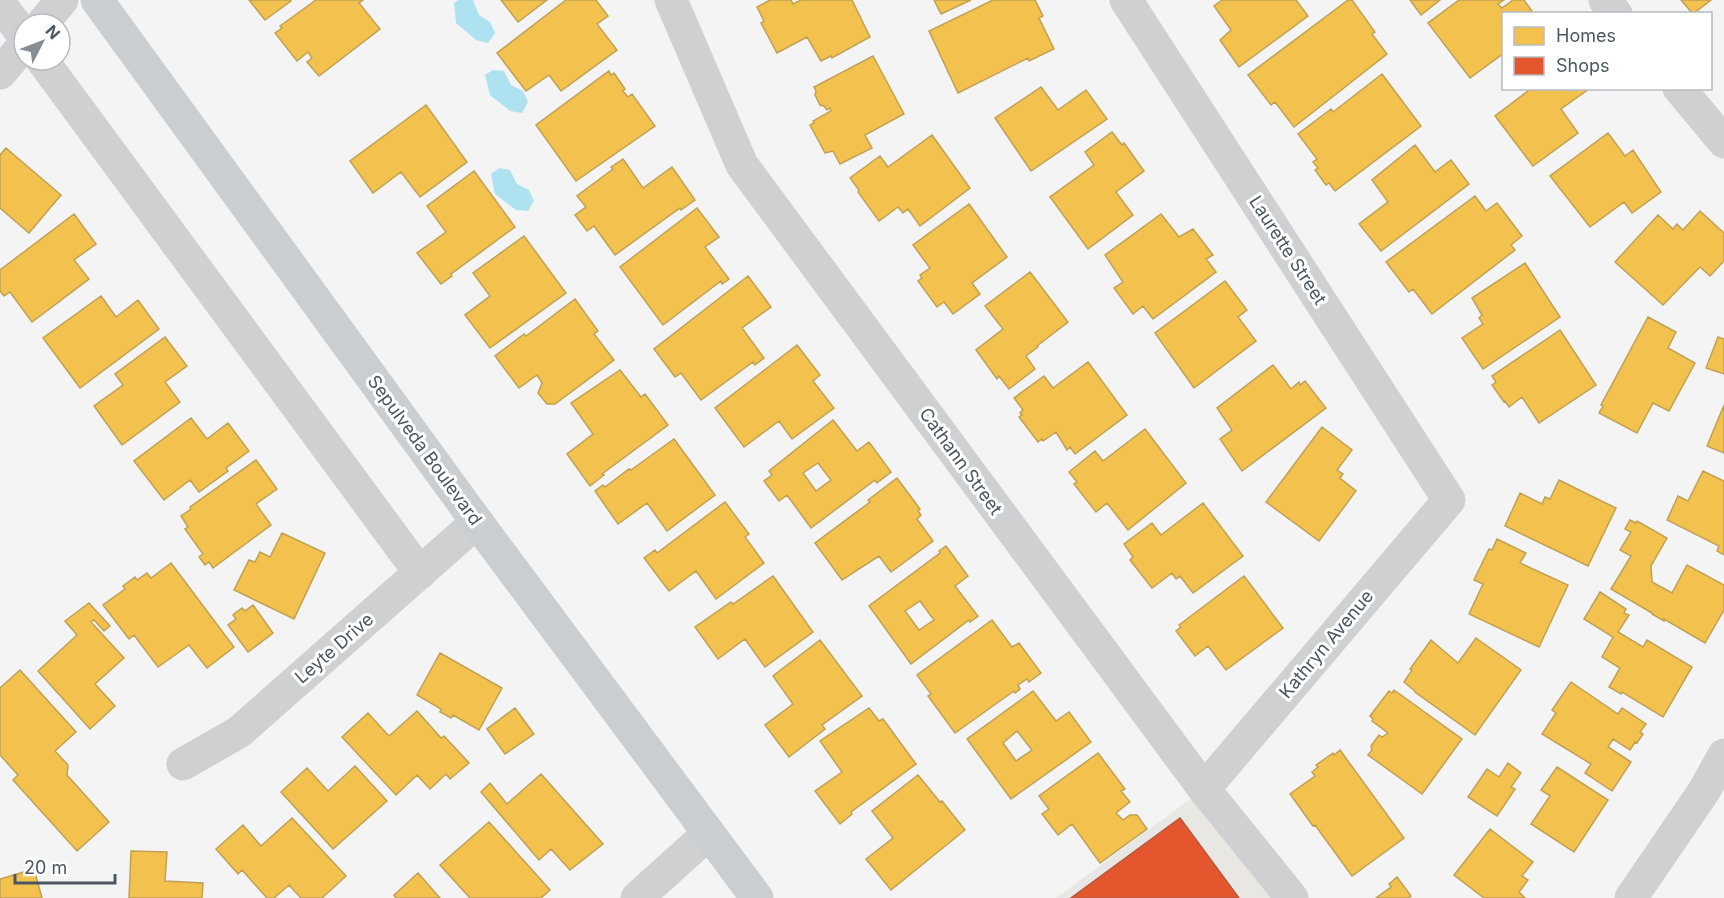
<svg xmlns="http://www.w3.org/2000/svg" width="1724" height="898" viewBox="0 0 1724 898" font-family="Inter,sans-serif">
	<rect width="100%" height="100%" fill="#f4f4f4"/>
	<path fill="#e8e7e3" d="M1204 789 1292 898H1056Z"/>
	<path fill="#aee2f0" d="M458 0H473L479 15 490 22 495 33 488 43 476 40 456 23 454 3Z
		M493 70 504 71 511 85 523 91 528 102 522 113 510 111 490 95 485 75Z
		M499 168 510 170 517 184 529 190 534 201 528 211 516 210 495 194 491 174Z"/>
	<path fill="#f2c14e" stroke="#c0a154" stroke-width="1.5" fill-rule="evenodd" d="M249 0H290L291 1 265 20Z
		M316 0H363L359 3 380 29 319 76 307 62 312 58 308 52 297 61 275 33 282 28 280 26Z
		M501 0H547L518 22Z
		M566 0H596L608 16 597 24 617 50 561 91 549 75 526 91 497 53Z
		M770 0H791L793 4 801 0H852L870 37 832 58 831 56 821 61 807 37 777 53 761 23 764 21 757 7Z
		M934 0H971L941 14Z
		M993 0H1035L1043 16 1039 18 1054 49 1029 61 1028 58 958 93 929 31Z
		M1222 0H1296L1308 16 1239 67 1220 40 1231 30 1214 6Z
		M1348 0H1352L1375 32 1372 34 1387 54 1294 127 1275 102 1271 105 1248 75Z
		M1410 0H1440L1421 15Z
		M1459 0H1504L1498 4 1502 8 1513 0H1524L1534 14H1504V53L1470 78 1428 23Z
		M1681 0H1711L1693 14Z
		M873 56 904 114 865 135 872 148 840 164 833 151 825 153 810 125 814 123 813 121 831 111 830 108 827 110 824 106 820 105 815 95 816 91 814 87Z
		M609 71 611 75 614 73 625 89 623 91 628 97 632 94 655 126 576 181 536 125Z
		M1382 74 1421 126 1335 191 1329 183 1326 185 1315 170 1318 168 1313 162 1317 159 1298 134 1331 109 1333 112Z
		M1041 87 1058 110 1086 90 1107 119 1031 171 995 118Z
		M1532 88 1589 89 1561 109 1578 133 1533 166 1495 116Z
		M426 105 467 162 420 197 401 172 373 193 350 161Z
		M1112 132 1122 145 1124 143 1144 171 1116 192 1133 215 1088 249 1050 197 1094 165 1085 152Z
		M1608 133 1625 156 1633 150 1661 192 1632 213 1624 202 1590 227 1550 176Z
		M932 135 970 188 920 226 908 209 903 213 898 207 879 221 858 192 859 190 850 178 880 156 888 167Z
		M1415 145 1435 172 1451 160 1469 184 1381 251 1359 224 1388 202 1372 180Z
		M6 148 61 195 29 233 0 208V155Z
		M623 159 643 188 672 167 695 200 681 210 680 208 615 255 594 226 587 231 575 215 586 207 577 196 613 169 611 167Z
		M474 171 515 227 451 274 452 276 441 284 417 253 446 232 427 206Z
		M1475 196 1486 211 1497 203 1522 236 1511 245 1515 250 1432 314 1413 289 1409 292 1386 262Z
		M969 204 1007 257 972 283 980 294 953 314 944 302 937 307 918 281 922 278 920 275 930 268 913 245Z
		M697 208 719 237 705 247 729 279 722 284 721 281 663 325 620 267Z
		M1700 211 1724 233V261L1710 276 1700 267 1663 305 1615 262 1658 215 1673 229 1677 224 1683 230Z
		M74 214 96 244 74 260 89 279 32 322 10 292 4 296 0 291V270Z
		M1161 214 1179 237 1193 229 1213 255 1206 259 1216 272 1153 319 1143 306 1133 314 1114 288 1123 282 1105 255Z
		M524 236 566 293 490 348 465 315 490 296 473 273Z
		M1525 263 1560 317 1483 369 1462 338 1483 324 1479 318 1482 315 1472 298Z
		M1030 272 1068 322 1037 346 1038 347 1026 356 1035 369 1009 389 999 376 997 379 976 350 1003 329 985 306Z
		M748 276 771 307 742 328 764 358 755 365 753 362 701 400 681 373 675 377 654 349Z
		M1225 281 1247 310 1238 317 1256 341 1194 388 1155 333Z
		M101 296 116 317 138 300 159 329 80 388 43 338Z
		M575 299 598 331 594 334 614 360 555 404H547L538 393 542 383 537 375 519 388 495 356 524 334 526 336Z
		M1648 317 1676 332 1668 348 1695 363 1669 411 1653 403 1637 433 1599 413 1603 406 1601 405Z
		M1560 330 1596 385 1539 423 1522 397 1509 407 1505 401 1504 402 1492 385 1496 382 1492 376Z
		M165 337 187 366 165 382 180 402 122 445 94 406 123 385 115 374Z
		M1718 337 1724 339V374L1706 368Z
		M797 345 820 375 813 381 834 408 792 439 779 421 744 447 715 408Z
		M1088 362 1127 415 1075 454 1070 447 1067 450 1056 432 1043 441 1042 439 1038 442 1019 417 1022 415 1020 413 1023 410 1014 398 1044 376 1053 388Z
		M1273 365 1291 389 1299 382 1300 385 1305 381 1326 408 1242 471 1220 439 1232 430 1217 408Z
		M620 370 641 397 645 394 668 425 602 474 604 475 590 486 567 454 593 434 571 403Z
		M1724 405V453L1707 446Z
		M191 418 207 439 228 423 249 451 226 468 228 471 199 492 190 480 164 500 134 461Z
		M833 420 857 451 869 442 891 472 877 483 875 480 811 528 787 495 779 501 764 481 772 475 769 471ZM818 463 831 480 816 491 803 473Z
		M1322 427 1352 450 1337 470 1343 474 1340 478 1356 491 1319 541 1266 502Z
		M1145 429 1186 483 1128 530 1107 503 1096 512 1074 484 1077 482 1069 472 1095 451 1103 461Z
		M674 439 715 495 667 531 647 503 618 524 595 491 603 485 605 487 629 469 631 470Z
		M256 460 277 489 256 504 271 525 213 568 209 562 205 565 199 557 203 554 185 529 188 527 181 516 191 509 190 507Z
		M1703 471 1724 481V555L1717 551 1719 546 1667 520 1678 496 1688 501Z
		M897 478 920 509 918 511 921 515 917 519 933 541 891 572 879 556 842 580 815 543 870 502 868 500Z
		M1559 480 1616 508 1588 566 1505 526 1520 493 1542 504 1545 497 1550 499Z
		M725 502 749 534 745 537 764 563 716 599 696 571 669 591 644 558 655 550 657 553Z
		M1203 503 1243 556 1193 593 1180 576 1176 579 1172 573 1152 588 1130 560 1133 557 1124 544 1152 523 1161 535Z
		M1630 520 1636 523 1637 521 1667 538 1651 566 1652 582 1672 593 1687 565 1724 585V610L1705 643 1664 619V621L1652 614V613L1611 589 1631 556 1620 550 1631 532 1625 529Z
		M282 533 325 553 294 619 234 590 249 560 255 562 260 552 270 557Z
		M1497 539 1526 553 1520 563 1568 585 1539 647 1469 614 1483 584 1474 580 1489 549 1492 550Z
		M946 546 968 576 955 586 978 616 970 622 969 620 911 664 869 606 940 553 939 551ZM920 601 934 620 919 630 905 611Z
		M171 563 234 647 207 668 189 645 158 667 134 635 129 639 103 605 125 589 123 586 135 577 137 580 147 573 151 578Z
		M773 576 813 632 765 667 745 639 718 659 695 627 731 602 733 604Z
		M1244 576 1283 628 1226 670 1208 646 1195 656 1176 631 1181 627 1179 625Z
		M1600 592 1626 609 1624 613 1629 615 1618 632 1643 647 1647 640 1692 667 1663 717 1622 692 1621 694 1609 687 1620 668 1602 657 1613 637 1584 619Z
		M89 603 110 626 104 631 94 620 91 622 124 658 95 684 115 706 90 729 38 671 77 635 65 621Z
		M253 605 273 633 248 652 228 625 236 619 233 615 242 608 245 611Z
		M992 620 1012 647 1019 643 1041 673 1029 682 1027 679 1018 685 1020 689 1015 693 1014 691 955 733 928 696 931 694 917 675Z
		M1476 638 1521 670 1475 735 1415 692V691L1404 682 1412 670 1410 669 1431 640 1458 663Z
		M820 640 862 696 822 725 825 729 789 757 765 725 793 704 773 676Z
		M440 653 502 688 479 730 453 715 451 718 440 712 441 709 417 695Z
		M20 670 76 732 55 751 68 765 67 775 109 822 77 851 13 780 18 775 0 755V688Z
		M1571 682 1618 714 1622 708 1646 724 1640 732 1643 734 1637 743 1635 742 1630 750 1613 739 1608 747 1631 762 1612 791 1585 773 1591 764 1542 734 1556 713 1552 710Z
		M1394 690 1462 739 1422 794 1368 755 1372 750 1371 746 1379 735 1382 737 1388 733 1372 721 1373 719 1370 716 1389 691 1392 693Z
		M1033 691 1056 721 1069 712 1091 742 1011 799 967 739ZM1017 731 1032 750 1016 761 1003 743Z
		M515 708 534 734 505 754 487 729Z
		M869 708 879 721 883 719 916 764 851 812 852 814 840 824 815 791 842 772 820 741Z
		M417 711 441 738 444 736 469 763 450 779 446 774 430 789 417 775 396 795 342 737 368 713 389 736Z
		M1340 750 1404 838 1352 876 1315 825 1313 826 1290 794 1315 776 1312 772 1318 767 1316 765 1333 753 1334 755Z
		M1098 753 1125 789 1121 791 1130 802 1116 813 1123 820 1130 815H1137L1147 829 1100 863 1072 824 1058 835 1042 814 1049 809 1039 796Z
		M1508 763 1521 773 1511 787 1515 789 1497 816 1468 797 1487 769 1499 777Z
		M355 766 387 801 333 849 281 792 307 768 328 791Z
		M1557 767 1608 800 1574 852 1531 824 1550 796 1541 790Z
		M541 774 603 844 570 870 551 849 539 860 481 792 490 783 507 804Z
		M918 775 940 802 942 801 965 830 891 890 866 859 893 838 872 811Z
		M292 818 346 876 322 898H301L289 885 274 898H267L242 870 238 874 216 849 243 825 261 846Z
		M489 822 550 890 541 898H470L440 865Z
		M1490 829 1533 862 1522 876 1528 880 1519 892 1525 898H1484L1454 875Z
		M131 851 167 852 165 881 203 883 202 898H129Z
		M34 869 42 898H0V879Z
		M418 873 440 898H396L394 895Z
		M1397 877 1411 896 1408 898H1376L1391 887 1389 884Z"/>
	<path fill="#e4572e" stroke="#b6573d" stroke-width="1.5" d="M1180 818 1239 898H1071Z"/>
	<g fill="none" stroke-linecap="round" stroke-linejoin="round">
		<path stroke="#ced0d2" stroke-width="33" d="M671 0 742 165 1204 789 1292 898
			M1126 0 1449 500 1204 789
			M1605 0 1616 14
			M0 4 24 36
			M42 24 62 0
			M42 60 420 573
			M0 73 24 45
			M1679 88 1724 142
			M183 764 239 732 477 522
			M637 898 708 834
			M1631 898 1704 791 1724 755"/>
		<path stroke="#caced1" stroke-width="33" d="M97 0 477 522 757 898"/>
	</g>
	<g text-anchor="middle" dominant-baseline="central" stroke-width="6" stroke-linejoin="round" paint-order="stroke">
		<g font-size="18" fill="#4a5661" stroke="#fff">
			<text transform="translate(1288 250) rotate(57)">Laurette Street</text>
			<text transform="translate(425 450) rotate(54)">Sepulveda Boulevard</text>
			<text transform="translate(961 461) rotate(54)">Cathann Street</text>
			<text transform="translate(1326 644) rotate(-50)">Kathryn Avenue</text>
			<text transform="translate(334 648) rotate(-41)">Leyte Drive</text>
		</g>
	</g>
	<rect x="1502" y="12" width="210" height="78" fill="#ffffff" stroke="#b7bbc0" stroke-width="1.5"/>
	<rect x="1514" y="27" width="30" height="18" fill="#f2c14e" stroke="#b7bbc0" stroke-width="1.5"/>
	<text x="1556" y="42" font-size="18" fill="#4a5661">Homes</text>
	<rect x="1514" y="57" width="30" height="18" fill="#e4572e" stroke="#b7bbc0" stroke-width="1.5"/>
	<text x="1556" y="72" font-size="18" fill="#4a5661">Shops</text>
	<g transform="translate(42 42) rotate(48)"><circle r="28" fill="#ffffff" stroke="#b7bbc0" stroke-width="1.5"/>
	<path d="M0-4.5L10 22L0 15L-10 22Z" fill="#868d94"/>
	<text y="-9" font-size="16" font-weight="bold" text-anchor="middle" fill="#4a5661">N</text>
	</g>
	<path d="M15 874v9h100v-9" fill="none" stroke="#4a5661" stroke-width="3"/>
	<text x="24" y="874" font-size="18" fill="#4a5661" stroke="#ffffff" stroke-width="4.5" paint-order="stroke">20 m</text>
</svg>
